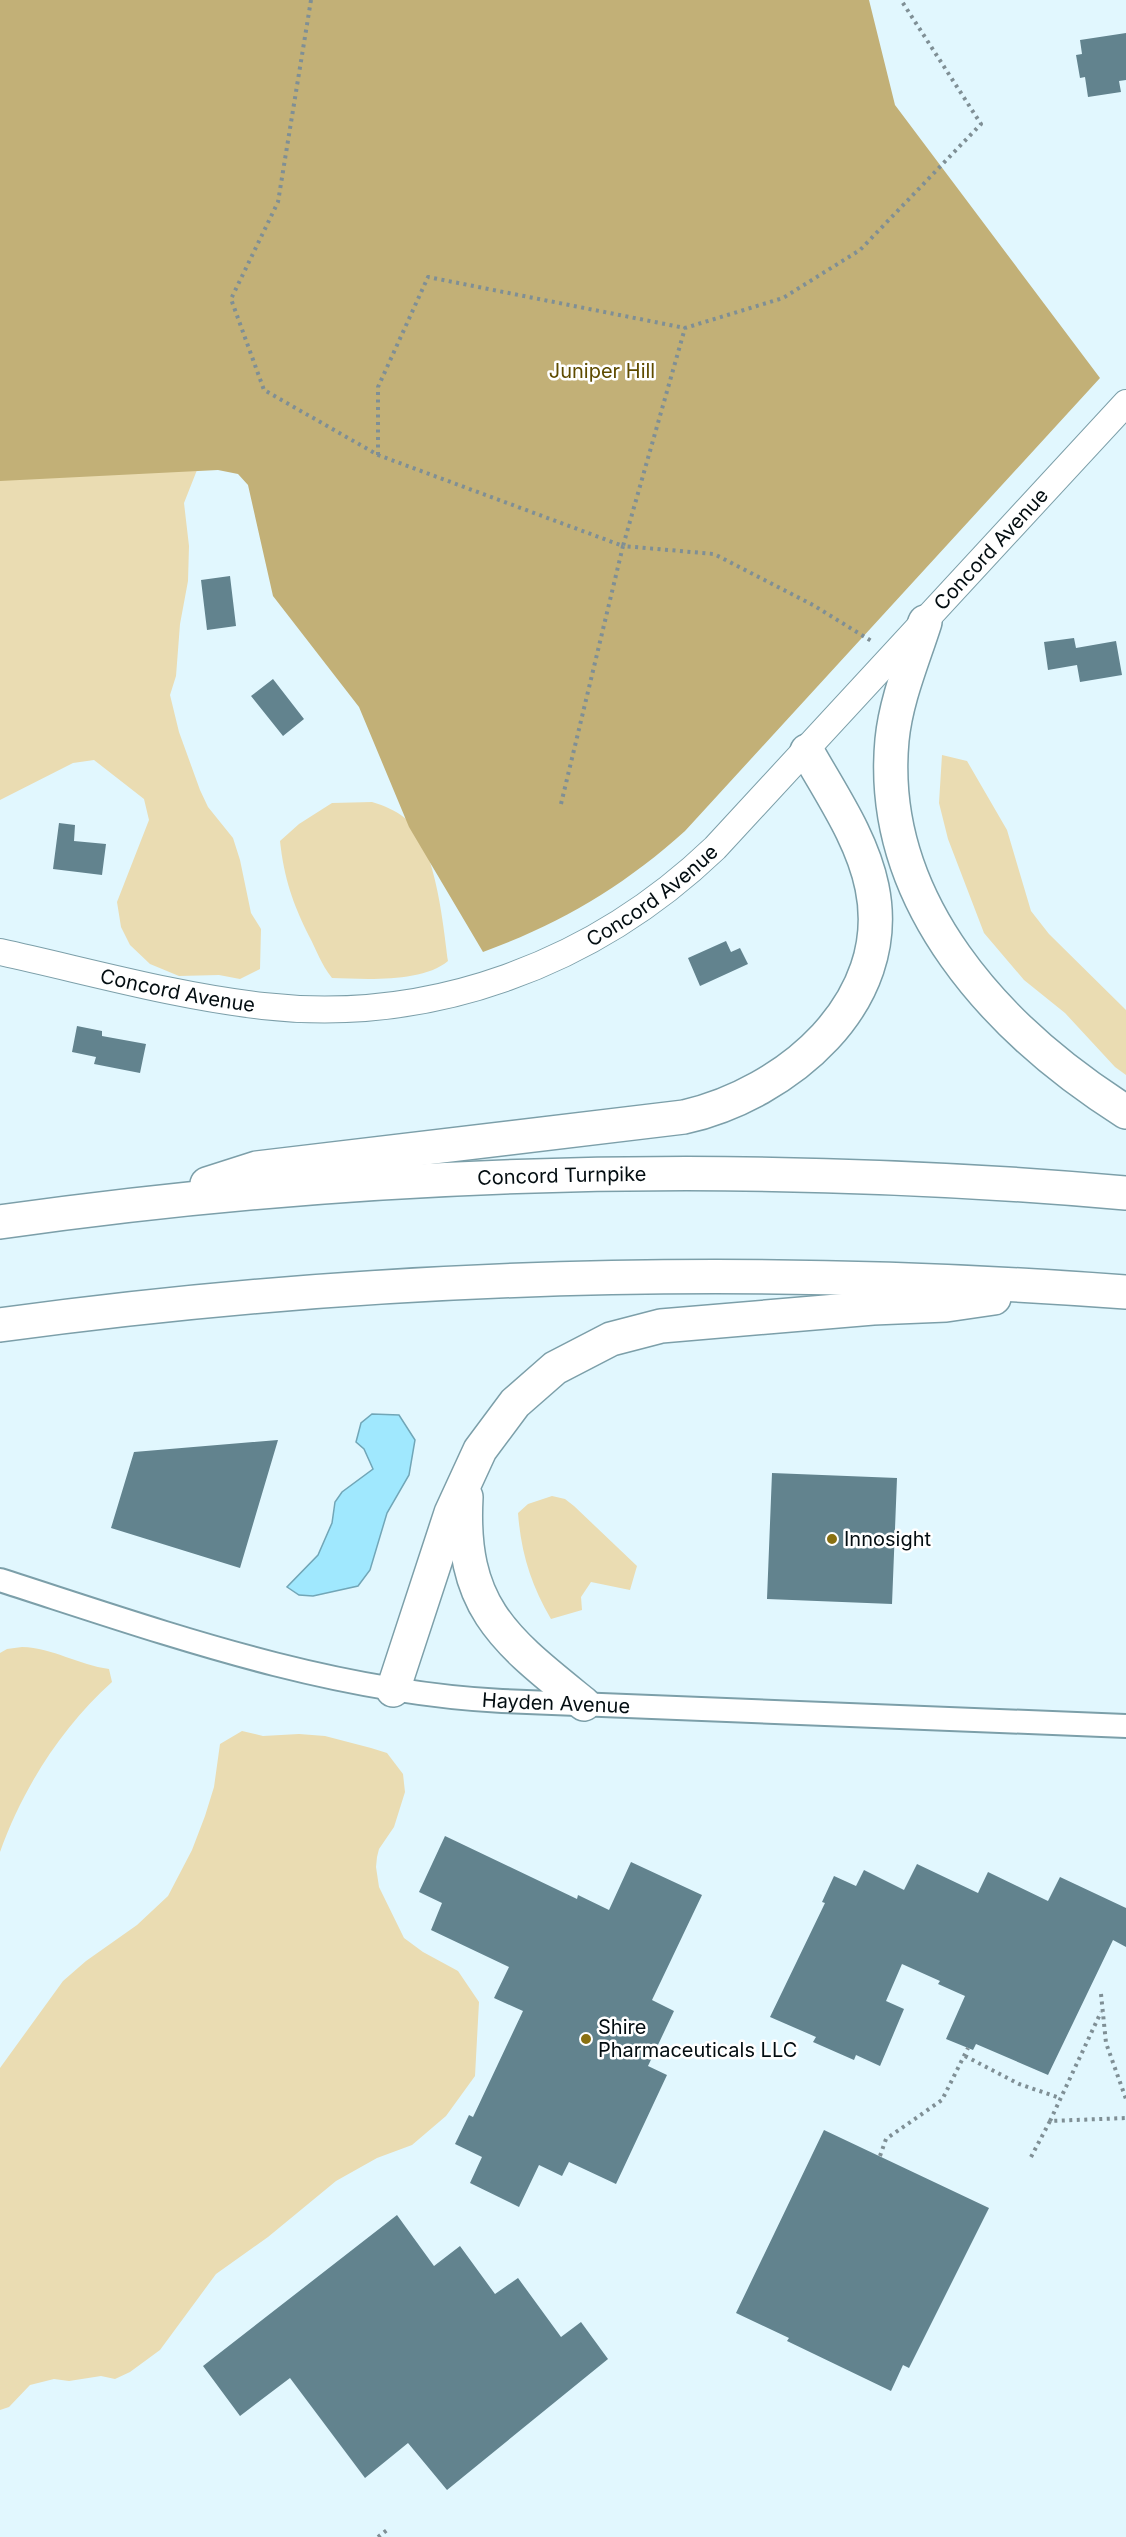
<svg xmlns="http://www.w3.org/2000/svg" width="1126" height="2537" viewBox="0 0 1126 2537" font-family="Inter,sans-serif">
	<rect width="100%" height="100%" fill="#e1f7fe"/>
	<path fill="#eadcb2" d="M287 0 197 470 184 503 189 546 188 581 180 624 176 676 170 695 179 732 200 790 208 807 233 838 240 860 251 913 261 929 260 969 240 979 219 975 179 976 150 964 130 945 121 927 117 902 149 820 144 799 94 760 73 763 0 800V62Z
		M942 755 967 761 1007 830 1031 911 1049 934 1126 1010V1075L1115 1067 1065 1013 1024 980 984 933 948 839 939 803Z
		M372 802C385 806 395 810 406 819 436 846 443 923 448 961 422 983 365 979 332 978 321 964 317 951 309 936 293 904 284 878 280 841L299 824 332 803Z
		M552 1496 565 1499 574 1506 637 1566 630 1590 591 1582 581 1597 582 1610 551 1619C531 1585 521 1553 518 1513L528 1504Z
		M22 1647C53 1648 79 1665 109 1669L112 1682C61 1728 23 1788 0 1852V1653L7 1649Z
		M242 1731 263 1736 299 1734 325 1736 371 1748 387 1753 403 1774 405 1792 394 1827 379 1849 377 1857 376 1867 379 1887 404 1938 423 1952 458 1971 479 2002 475 2076 446 2116 412 2145 377 2158 336 2181 268 2237 216 2274 160 2350 130 2372 115 2379 101 2376 69 2381 54 2379 30 2385 9 2407 0 2410V2068L63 1981 86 1961 137 1925 168 1896 192 1850 205 1816 214 1787 220 1744Z"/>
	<path fill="#c2b077" d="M0 0H869L895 105 1100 378 685 831C624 886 560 924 483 952L409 827 359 707 273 596 248 485 238 474 218 470 0 481Z"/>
	<path fill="#a0e8fe" stroke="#71a6b7" stroke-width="1.5" d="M372 1414 399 1415 415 1440 409 1475 387 1513 370 1570 358 1586 313 1596 299 1595 287 1587 318 1555 332 1523 335 1502 342 1492 373 1469 364 1449 356 1442 361 1423Z"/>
	<path fill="#62838e" d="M1126 33V80L1119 81 1121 92 1088 97 1085 77 1080 78 1076 55 1082 54 1080 40Z
		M230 576 236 626 207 630 201 580Z
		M1074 638 1076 648 1116 641 1122 675 1080 682 1077 665 1048 670 1044 642Z
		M273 679 304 719 283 736 251 696Z
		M59 823 75 825 74 841 106 844 102 875 53 869Z
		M726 941 731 952 740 948 748 964 700 986 688 958Z
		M77 1026 102 1031V1036L146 1044 140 1073 94 1064 96 1057 72 1052Z
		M278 1440 240 1568 111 1528 134 1452Z
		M772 1473 897 1478 892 1604 767 1599Z
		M445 1836 577 1899 578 1895 609 1910 631 1862 702 1895 652 2000 674 2011 648 2066 667 2075 616 2184 569 2162 562 2176 539 2165 519 2207 470 2183 482 2157 455 2144 469 2115 473 2117 523 2011 494 1998 509 1967 431 1930 442 1903 419 1892Z
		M917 1864 978 1893 988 1872 1048 1901 1060 1877 1126 1908V1947L1113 1940 1048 2075 976 2044 973 2050 946 2039 965 1996 938 1984 940 1981 902 1964 886 2001 904 2009 880 2066 856 2055 854 2060 813 2042 816 2037 770 2017 825 1903 822 1902 834 1876 856 1886 864 1870 904 1890Z
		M824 2130 989 2208 909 2368 903 2365 891 2391 787 2341 789 2338 736 2313Z
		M397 2215 434 2266 460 2246 495 2294 518 2278 561 2337 581 2322 608 2359 447 2490 408 2443 365 2478 290 2378 240 2416 203 2366Z"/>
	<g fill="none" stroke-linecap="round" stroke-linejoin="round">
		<g stroke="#7c9fa9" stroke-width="26">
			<g id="tertiary">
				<path id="s1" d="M0 1580C165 1633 328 1692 502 1701L1126 1726"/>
			</g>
		</g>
		<g stroke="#7c9fa9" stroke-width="28">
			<g id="secondary">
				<path id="s2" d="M0 952C87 971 174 996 263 1006 431 1025 594 964 715 848L1126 403"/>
			</g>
		</g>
		<g stroke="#7c9fa9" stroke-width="36">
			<g id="motorway">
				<path d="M925 622C913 660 896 699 892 740 877 902 998 1031 1126 1112"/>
				<path d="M207 1184 257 1168 684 1117C786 1094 896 1003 872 887 862 838 831 794 807 751"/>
				<path id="s3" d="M0 1222C373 1169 751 1160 1126 1193"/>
				<path d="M0 1325C373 1274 750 1264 1126 1292"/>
				<path d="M466 1497C460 1608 505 1640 584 1704"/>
				<path d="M393 1690 451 1513 480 1450 515 1403 555 1368 611 1339 661 1326 873 1308 946 1305 994 1298"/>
			</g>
		</g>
		<path stroke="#7f8f95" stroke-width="4" stroke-dasharray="3 4.5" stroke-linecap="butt" d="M311 0 278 202 231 299 264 390 378 455 623 546 685 328 783 298 860 250 981 124 901 0
			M378 455V387L428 277 685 328
			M561 804 623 546 714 554 813 605 873 642
			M1101 1994 1106 2043 1126 2099
			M965 2056 1019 2084 1060 2098
			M1050 2121 1101 2012
			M880 2156 886 2139 942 2100 968 2048
			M1031 2157 1050 2121 1126 2118
			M378 2537 387 2530"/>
		<use href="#tertiary" stroke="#fff" stroke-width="22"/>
		<use href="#secondary" stroke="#fff" stroke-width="26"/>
		<use href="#motorway" stroke="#fff" stroke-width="33"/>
	</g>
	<g fill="#897011" stroke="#fff" stroke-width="2">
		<circle cx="832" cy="1539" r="6"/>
		<circle cx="586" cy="2039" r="6"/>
	</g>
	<g text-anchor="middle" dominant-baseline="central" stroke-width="5" stroke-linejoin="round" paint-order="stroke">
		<g font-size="20" fill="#5e4b00" stroke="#fff">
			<text x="602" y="371">Juniper Hill</text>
		</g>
		<g font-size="20" fill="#030d11" stroke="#fff">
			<text stroke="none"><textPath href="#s2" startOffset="1170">Concord Avenue</textPath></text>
			<text stroke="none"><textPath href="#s2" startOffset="684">Concord Avenue</textPath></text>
			<text stroke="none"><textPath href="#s2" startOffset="182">Concord Avenue</textPath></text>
			<text stroke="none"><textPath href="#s3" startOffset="564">Concord Turnpike</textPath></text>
			<text stroke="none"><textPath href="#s1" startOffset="572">Hayden Avenue</textPath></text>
		</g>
		<g font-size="20" fill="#030d11" stroke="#fff" text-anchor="start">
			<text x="844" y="1539">Innosight</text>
			<text x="598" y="2027">Shire<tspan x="598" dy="23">Pharmaceuticals LLC</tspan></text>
		</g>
	</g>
</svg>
